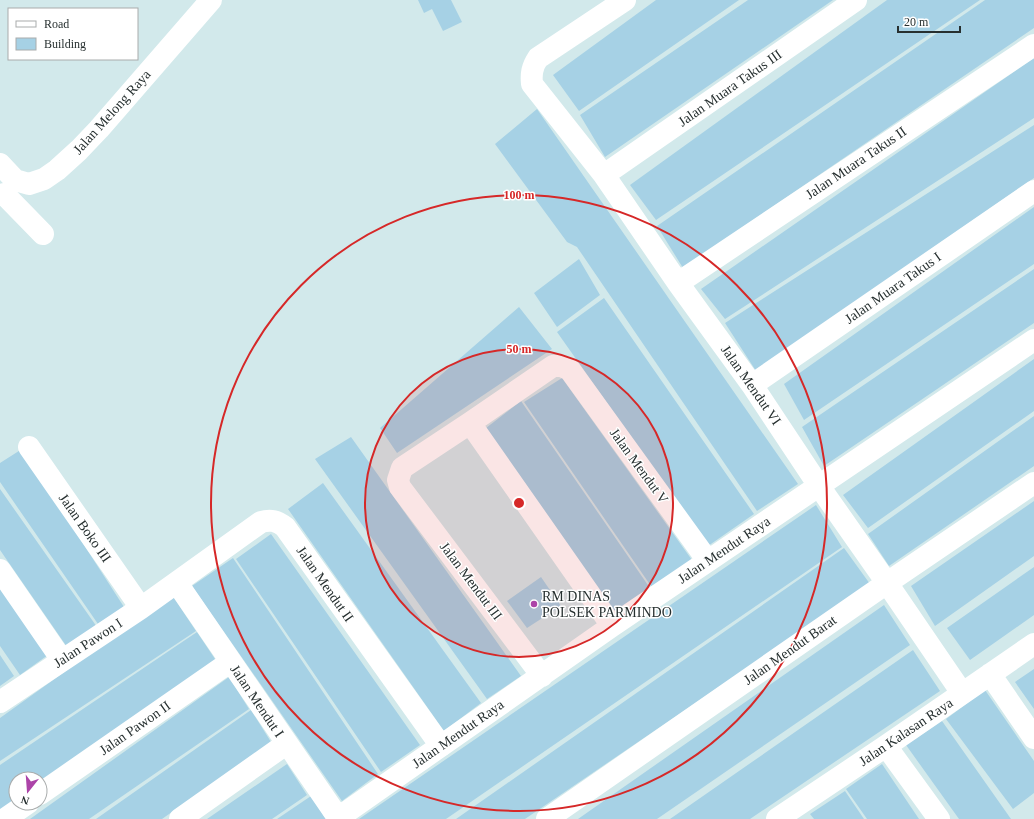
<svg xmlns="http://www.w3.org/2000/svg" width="1034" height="819" viewBox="0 0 1034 819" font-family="Georgia,serif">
	<rect width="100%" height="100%" fill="#d2e9eb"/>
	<path fill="#a6d1e5" d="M418 0H451L462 22 443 31 432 9 424 13Z
		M656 0H739L579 111 553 75Z
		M748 0H833L605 157 580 115Z
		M887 0H980L656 220 630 185Z
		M985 0H1034V28L683 268 657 226Z
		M1034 58V118L725 319 701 289Z
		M537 109 798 484 757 511 577 247 567 242 495 144Z
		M1034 125V178L756 371 725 323Z
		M1034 207V264L804 420 784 384Z
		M579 259 600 295 557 327 534 293Z
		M1034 269V323L824 466 802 427Z
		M604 298 754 514 708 546 557 332Z
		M519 307 552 349 397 453 380 428Z
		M1034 359V411L868 528 843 495Z
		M562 378 692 560 653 589 524 402Z
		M521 401 652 591 617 616 486 428Z
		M1034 416V466L889 566 868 534Z
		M351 437 521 676 487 699 315 459Z
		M22 449 124 607 98 624 0 482V463Z
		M323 483 481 703 444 731 288 509Z
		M0 489 97 627 67 647 0 550Z
		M1034 501V556L935 626 911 586Z
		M816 505 842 547 446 819H359Z
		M271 534 420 745 381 772 236 559Z
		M844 548 870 584 525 819H456Z
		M233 558 378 774 342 801 192 586Z
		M1034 567V615L970 660 947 628Z
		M541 577 561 606 527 628 507 601Z
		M0 586 48 655 20 675 0 646Z
		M172 595 196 631 0 761V718Z
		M884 605 910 645 657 819H578Z
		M197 632 217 662 40 784V779H16V801L0 812V765Z
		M913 650 940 691 750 819H670Z
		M0 655 14 676 0 686Z
		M1034 669V709L1015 682Z
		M229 677 249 709 89 819H30Z
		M985 690 1034 761V793L1013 809 946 719Z
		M251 710 271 742 162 819H96Z
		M942 721 1011 819H959L906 745Z
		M287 764 307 795 272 819H207Z
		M882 764 919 819H867L846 789Z
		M845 791 864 819H814L810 814Z
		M311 796 326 819H277Z"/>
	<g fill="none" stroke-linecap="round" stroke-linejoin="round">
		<path stroke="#fff" stroke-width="22" d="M625 0 538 58C532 67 531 74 532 84L604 175 678 283 752 385 819 486 887 583 962 693
			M604 175 856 0
			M4 194 43 234
			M678 283 1034 45
			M752 385 1034 191
			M470 423 612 626
			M29 447 141 608
			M0 570 62 660
			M177 583 339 819
			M990 674 1034 738
			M542 676 400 487 398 480 402 468 470 423 553 366C560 365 564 367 570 370L708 561
			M0 702 141 608 261 522C271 519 277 521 285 527L441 746
			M886 746 939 819
			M40 794 230 662
			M338 818 612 626 1034 340
			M5 819 28 803
			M180 819 286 744
			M547 819 887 583 1034 483
			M777 819 886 746 1034 644"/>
		<path stroke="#fff" stroke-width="22" d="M0 164 15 180 29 184 44 179 57 170 79 150 99 129 211 0"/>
	</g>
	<circle cx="519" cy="503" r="154" fill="#d62828" fill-opacity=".12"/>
	<g fill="none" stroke="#d62828" stroke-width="2">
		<circle cx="519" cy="503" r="154"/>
		<circle cx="519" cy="503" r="308"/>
	</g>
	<circle fill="#ac44a8" stroke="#fff" stroke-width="1.5" cx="534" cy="604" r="4"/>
	<g text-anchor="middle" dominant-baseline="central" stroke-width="3" stroke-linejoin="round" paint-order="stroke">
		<g font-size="14" fill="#273030" stroke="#fff">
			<text transform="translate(730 88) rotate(-35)">Jalan Muara Takus III</text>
			<text transform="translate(112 112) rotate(-48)">Jalan Melong Raya</text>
			<text transform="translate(856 163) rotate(-34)">Jalan Muara Takus II</text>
			<text transform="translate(893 288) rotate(-35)">Jalan Muara Takus I</text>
			<text transform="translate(751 385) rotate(55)">Jalan Mendut VI</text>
			<text transform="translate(639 466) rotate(54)">Jalan Mendut V</text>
			<text transform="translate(85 528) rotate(55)">Jalan Boko III</text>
			<text transform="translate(724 550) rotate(-34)">Jalan Mendut Raya</text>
			<text transform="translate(471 581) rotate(53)">Jalan Mendut III</text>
			<text transform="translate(325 584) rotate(55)">Jalan Mendut II</text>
			<text transform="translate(88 643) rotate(-33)">Jalan Pawon I</text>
			<text transform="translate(790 650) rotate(-35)">Jalan Mendut Barat</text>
			<text transform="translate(257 701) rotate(56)">Jalan Mendut I</text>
			<text transform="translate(135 728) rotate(-35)">Jalan Pawon II</text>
			<text transform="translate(906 732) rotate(-34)">Jalan Kalasan Raya</text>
			<text transform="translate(458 734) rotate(-35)">Jalan Mendut Raya</text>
		</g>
		<g font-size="14" fill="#273030" stroke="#fff" text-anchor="start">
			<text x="542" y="596">RM DINAS<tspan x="542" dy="16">POLSEK PARMINDO</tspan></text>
		</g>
	</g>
	<circle cx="519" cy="503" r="6" fill="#d62828" stroke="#fff" stroke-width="2"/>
	<g font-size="12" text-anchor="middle" font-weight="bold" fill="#d62828" stroke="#fff" stroke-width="3" stroke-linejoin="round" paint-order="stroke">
		<text x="519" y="199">100 m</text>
		<text x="519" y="353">50 m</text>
	</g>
	<rect x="8" y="8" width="130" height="52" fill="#ffffff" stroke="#a9acac"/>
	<rect x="16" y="21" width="20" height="6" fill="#ffffff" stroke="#a9acac"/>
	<text x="44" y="28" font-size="12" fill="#273030">Road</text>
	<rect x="16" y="38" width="20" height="12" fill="#a6d1e5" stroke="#a9acac"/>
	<text x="44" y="48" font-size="12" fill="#273030">Building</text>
	<g transform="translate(28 791) rotate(197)"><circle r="19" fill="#ffffff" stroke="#a9acac"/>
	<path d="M0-3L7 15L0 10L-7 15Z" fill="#ac44a8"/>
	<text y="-6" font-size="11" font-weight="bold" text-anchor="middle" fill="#273030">N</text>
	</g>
	<path d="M898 26v6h62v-6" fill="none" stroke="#273030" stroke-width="2"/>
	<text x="904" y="26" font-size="12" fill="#273030" stroke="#ffffff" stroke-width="3" paint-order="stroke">20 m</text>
</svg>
